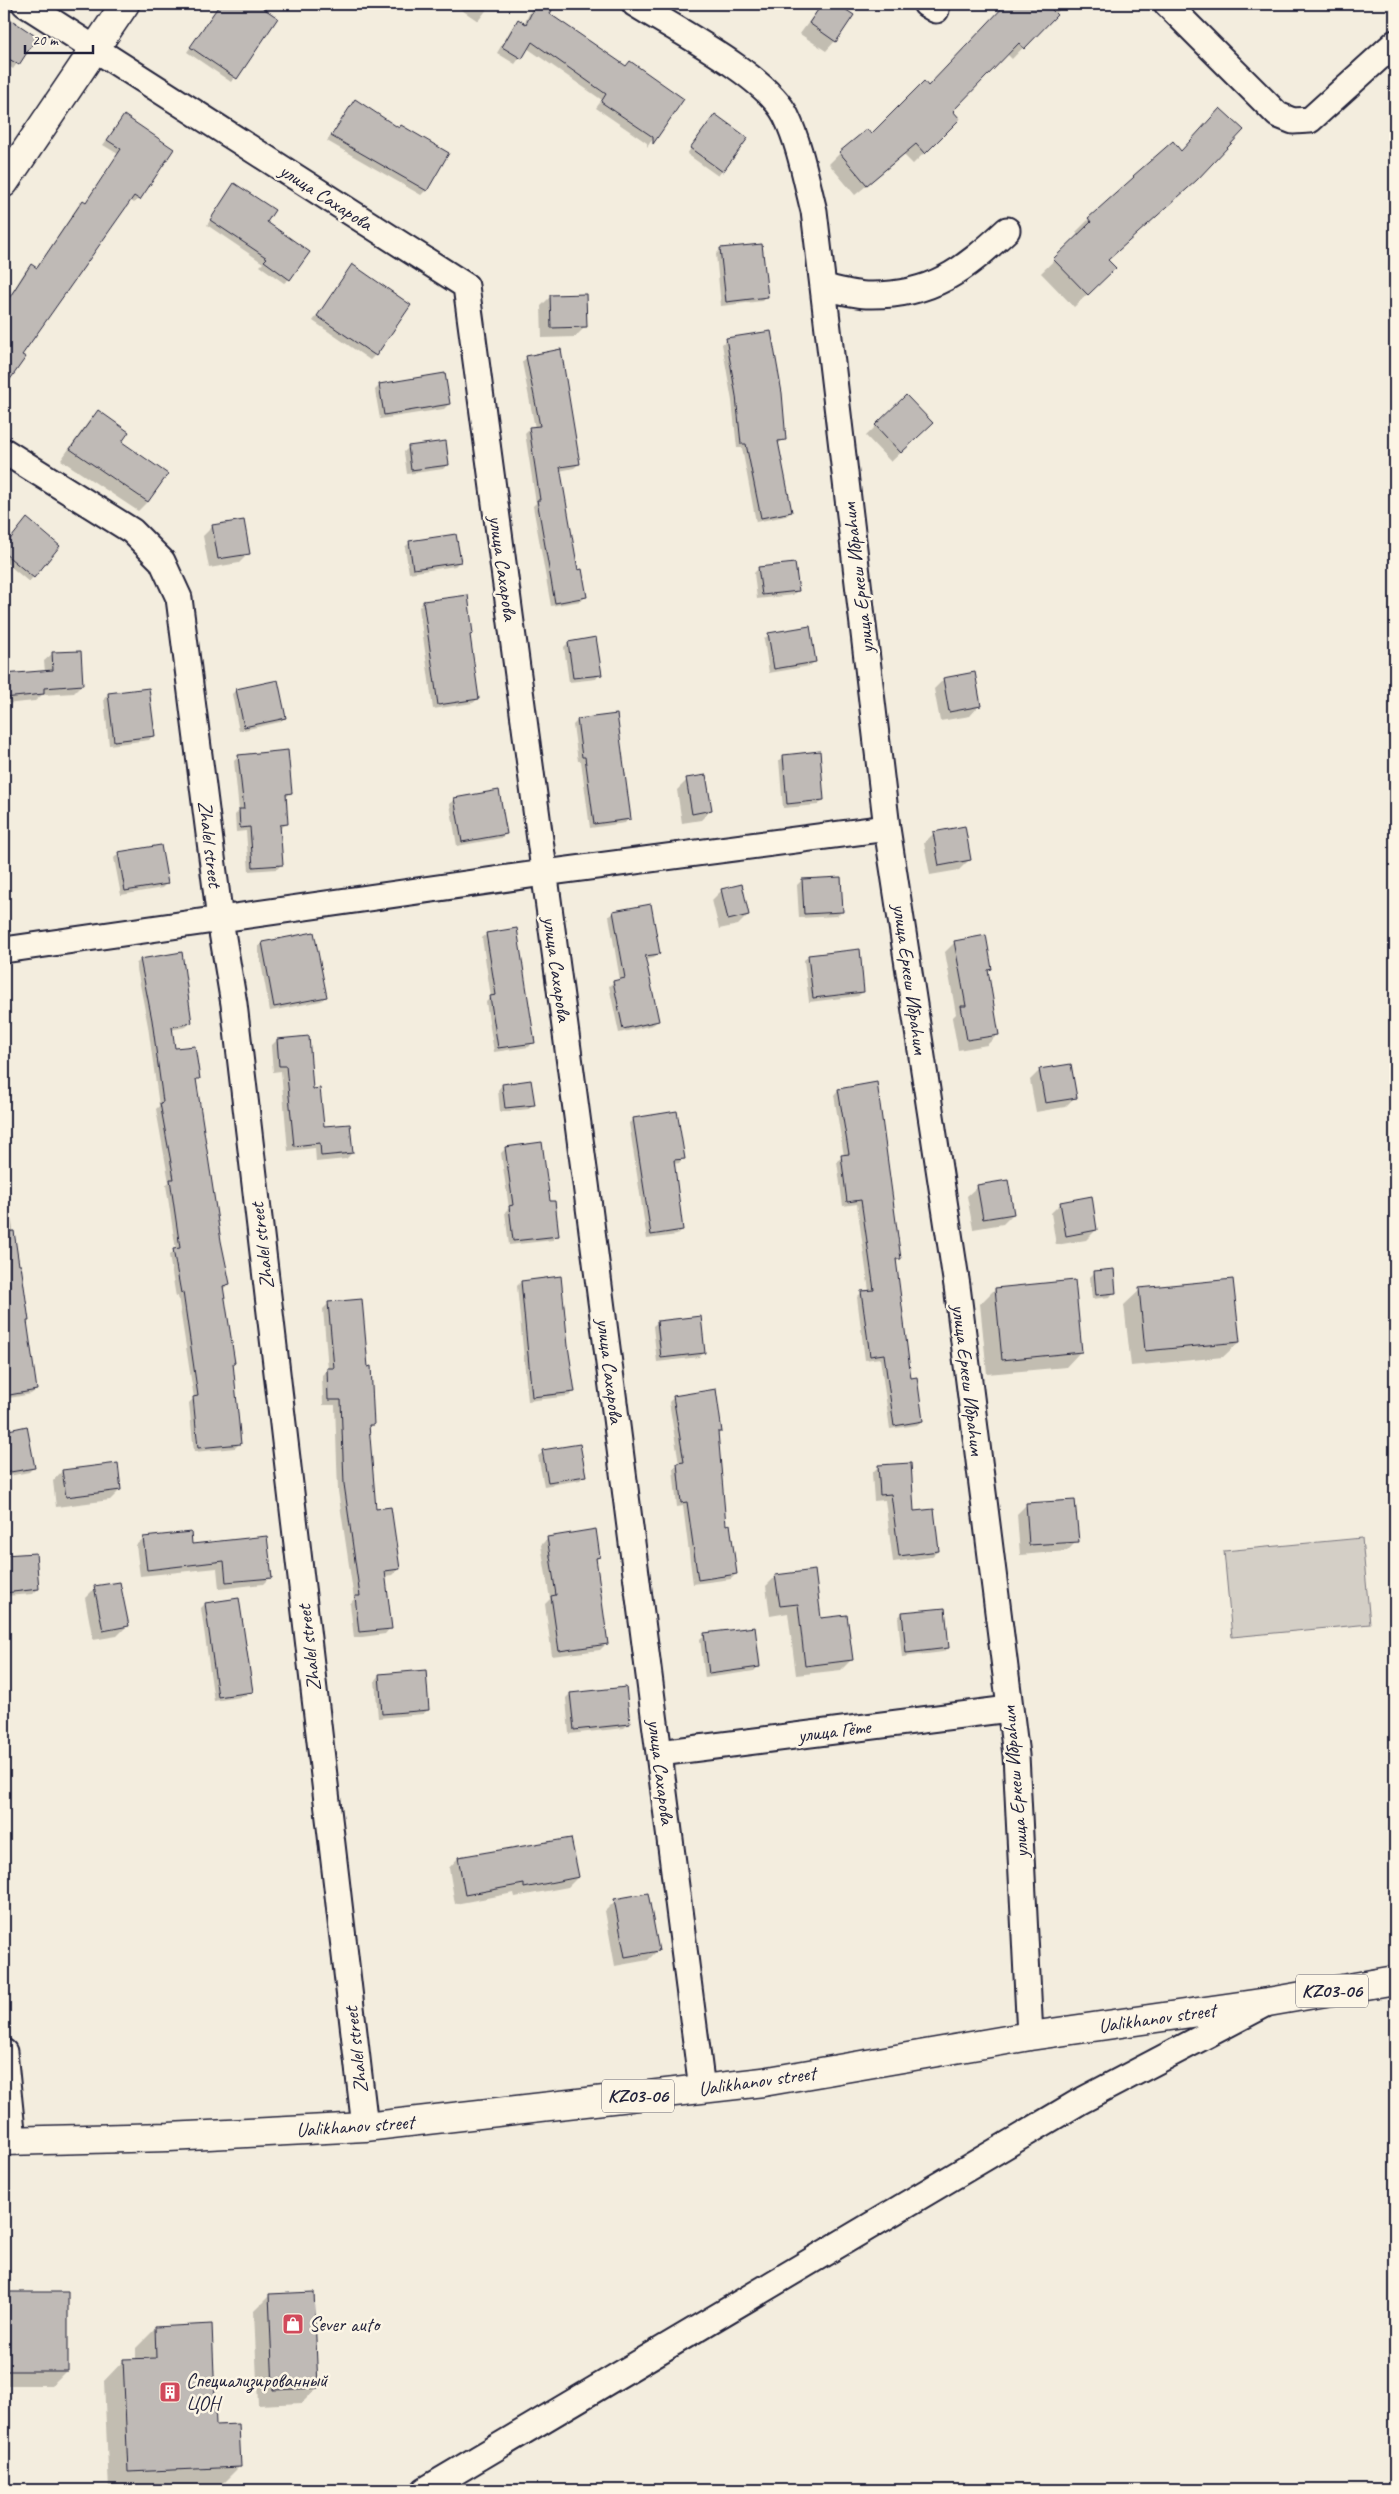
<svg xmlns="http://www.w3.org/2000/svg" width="1399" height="2494" viewBox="0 0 1399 2494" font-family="Caveat,sans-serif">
	<rect width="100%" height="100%" fill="#f3edde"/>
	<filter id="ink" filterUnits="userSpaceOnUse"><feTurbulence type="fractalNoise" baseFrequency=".02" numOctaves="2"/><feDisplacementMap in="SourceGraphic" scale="10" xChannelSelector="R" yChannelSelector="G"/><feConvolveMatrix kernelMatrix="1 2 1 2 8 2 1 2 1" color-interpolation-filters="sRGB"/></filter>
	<g filter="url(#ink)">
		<path fill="#d4cfc6" stroke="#7b7880" d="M1362 1538 1370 1624 1232 1637 1224 1551Z"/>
		<path fill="#0003" d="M220 4H254L276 19 231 82 187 52Z
			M453 4H491L478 21Z
			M534 4H554L549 14 625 67 630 62 682 99 647 147V143L596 108 602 100 527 48 515 64 497 53 513 26 518 20 524 24Z
			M822 4H834L852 16 835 41 826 51 800 34Z
			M1010 4H1065L1012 59 1007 54 951 111 959 119 913 164 904 155 855 195 829 164 840 153 871 136 928 88Z
			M6 18 35 38 13 69 4 63V21Z
			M355 101 426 190 421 195 327 141Z
			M124 117 139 199 134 203 130 200 21 355 24 358 4 386V305L26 270 31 266 36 269 78 206 83 202 85 203 118 154 103 145Z
			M711 120 722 171 718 176 687 154Z
			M1173 143 1107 261 1101 281 1074 307 1041 273 1079 236 1076 232 1089 219Z
			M234 185 266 222 289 279 284 283 260 266 263 263 207 225Z
			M761 245 766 297 762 301 721 306 716 254 720 250Z
			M352 266 375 355 370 360 313 321Z
			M551 296 585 327 575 337 542 338 541 306Z
			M727 340 785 439 778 444 791 512 786 516 756 522 742 448H737L732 401 722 344Z
			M527 357 579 464 574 468 559 471 577 571 586 596 581 601 551 606 533 506 536 503 525 433 530 428H535L522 362Z
			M444 375 449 404 444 409 380 419 375 390 379 386Z
			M906 397 921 433 891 462 866 436Z
			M98 411 120 443 147 502 138 511 61 460 89 421Z
			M409 447 447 465 443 469 407 474 404 452Z
			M23 525 33 577 29 582 4 561V548Z
			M213 526 249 553 239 563 209 568 203 536Z
			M410 542 460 561 455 566 409 573 405 547Z
			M759 568 797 591 793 595 757 599 754 573Z
			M423 602 472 634 469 637 478 699 473 703 433 709 419 607Z
			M769 634 814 662 810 666 769 673 764 639Z
			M568 643 600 674 596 679 569 682 564 647Z
			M80 652 82 685 74 693 42 695 35 701 4 704V676L45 672 44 661 52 654Z
			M944 679 979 706 970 716 940 721 934 689Z
			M236 690 284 718 280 722 239 731 232 694Z
			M108 694 153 735 149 740 109 745 104 699Z
			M578 720 629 818 625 823 590 828 581 761H578L573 725Z
			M239 756 291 793 285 798 287 824 279 829 281 865 277 869 249 871 246 831 236 832 235 815 239 811 234 761Z
			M784 756 823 800 818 805 783 808 779 760Z
			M687 780 711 810 701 820 682 823 677 790Z
			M455 800 506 834 501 838 457 846 450 804Z
			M934 833 969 860 959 870 930 875 924 843Z
			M119 853 166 884 162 888 121 895 114 858Z
			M839 878 842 911 837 916 799 918 797 885 802 880Z
			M722 890 748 915 738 925 719 929 712 900Z
			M614 912 659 953 654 958 645 960 658 1021 653 1025 619 1033 609 986 614 982 620 980 609 916Z
			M487 934 533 1042 529 1047 494 1052 486 1002 491 997 482 938Z
			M955 942 991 969 987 972 997 1035 987 1045 958 1050 952 1018 956 1014 945 952Z
			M262 943 325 997 321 1001 270 1011 258 947Z
			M809 956 863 992 858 996 809 1002 804 960Z
			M140 960 191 1022 186 1027 171 1030 174 1049 198 1078 195 1082 220 1241 229 1284 223 1289 234 1363 232 1365 240 1443 235 1448 194 1452 189 1403 194 1398 178 1296 176 1297 169 1255 176 1250 166 1185 169 1182 156 1109 159 1106 148 1026 136 964Z
			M277 1040 312 1090 323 1128 352 1153 346 1159 316 1162 315 1148 288 1151 281 1071 273 1072 271 1046Z
			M1040 1070 1075 1097 1065 1107 1036 1112 1030 1080Z
			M502 1085 533 1104 529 1109 500 1112 498 1090Z
			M838 1090 900 1258 895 1263 909 1380 922 1421 917 1425 890 1429 880 1358 865 1360 857 1297 862 1292 869 1291 857 1204 843 1206 837 1161 844 1156 834 1095Z
			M634 1119 683 1158 679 1163 673 1164 682 1230 677 1235 647 1239 629 1123Z
			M506 1148 549 1203 557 1235 553 1240 509 1245 505 1212 509 1208 501 1153Z
			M977 1187 1013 1214 1003 1224 973 1229 967 1196Z
			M8 1198 28 1320 26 1322 36 1390 31 1394 4 1399V1199Z
			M1061 1203 1096 1230 1086 1240 1056 1245 1051 1213Z
			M1094 1273 1114 1292 1110 1297 1092 1299 1090 1277Z
			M521 1282 567 1346 574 1391 569 1396 528 1401 517 1286Z
			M995 1289 1081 1351 1066 1367 987 1374 980 1304Z
			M1140 1290 1239 1342 1223 1357 1131 1366 1124 1305Z
			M329 1303 372 1425 368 1429 375 1511 399 1569 393 1575 385 1576 390 1628 385 1634 354 1638 350 1604 354 1599 338 1491 335 1405H323L322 1375 328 1369 323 1309Z
			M658 1322 704 1353 699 1357 657 1362 653 1326Z
			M674 1397 721 1431 717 1435 725 1526 736 1574 731 1579 693 1584 683 1506 677 1507 673 1469 679 1464 669 1402Z
			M26 1428 33 1468 29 1472 4 1477V1432Z
			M543 1452 585 1475 580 1480 544 1486 538 1456Z
			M878 1467 938 1551 931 1557 893 1562 885 1500 874 1501 872 1473Z
			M62 1471 120 1490 110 1500 56 1507 53 1481Z
			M1027 1504 1077 1541 1067 1551 1020 1555 1017 1514Z
			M144 1538 191 1545 270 1577 263 1584 219 1589 217 1568 140 1576 136 1545Z
			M548 1538 599 1557 595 1561 607 1643 600 1650 552 1656 545 1604 550 1599 541 1545Z
			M35 1554 38 1589 33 1594 4 1596V1557Z
			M776 1576 820 1620 851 1660 841 1670 796 1675 788 1613 770 1616 766 1586Z
			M95 1588 127 1626 117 1636 93 1640 85 1598Z
			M205 1604 251 1691 247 1696 214 1701 201 1608Z
			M902 1613 948 1648 943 1652 902 1657 898 1618Z
			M705 1634 758 1667 754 1671 705 1678 700 1639Z
			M379 1675 428 1710 423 1714 378 1718 375 1680Z
			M570 1694 629 1724 624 1728 569 1734 566 1698Z
			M458 1858 578 1877 568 1887 515 1897 514 1893 455 1904 449 1868Z
			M615 1901 658 1950 648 1960 615 1966 605 1911Z
			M4 2293H67V2370L52 2385H4Z
			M269 2296 317 2388 302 2403 258 2405 254 2311Z
			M156 2328 240 2466 219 2487 109 2490 104 2381 124 2360H136V2348Z"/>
		<path fill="#bfbab6" stroke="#22223b" d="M220 4H257L278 18 237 79 190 47Z
			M536 4H555L550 14 626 66 630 61 684 99 653 144V137L601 102 606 94 532 42 522 59 502 47 518 19 526 24Z
			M822 4H837L854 15 836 42 809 23Z
			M1006 4H1046L1057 15 1024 49 1019 43 953 111 960 119 925 154 916 144 867 185 839 152 867 129 871 134 924 81 928 86Z
			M4 15 37 37 19 65 4 56Z
			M355 99 399 128 401 125 449 153 427 191 331 136Z
			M1220 108 1244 130 1197 180 1108 260 1116 268 1088 295 1053 259 1091 222 1088 218 1134 177 1133 176 1173 141 1181 151Z
			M715 114 748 138 723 172 690 148Z
			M124 115 174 149 140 200 134 196 22 355 26 357 4 388V306L31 264 37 268 83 200 86 202 121 149 107 140Z
			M234 183 275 210 267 222 310 252 290 280 264 261 267 258 210 220Z
			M762 244 768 297 726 302 720 248Z
			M352 264 411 305 376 356 317 316Z
			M586 294 587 327 551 328 550 295Z
			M771 331 782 393 786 440 778 441 792 512 761 518 746 444H741L736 396 726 338Z
			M561 349 580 464 560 467 578 570 582 569 587 597 555 603 537 500H540L529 427 540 426 526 356Z
			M445 373 450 404 384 415 379 384Z
			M906 395 933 423 901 453 875 425Z
			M98 410 129 432 122 442 168 474 148 502 70 449Z
			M446 441 449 465 411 470 408 446Z
			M27 518 60 546 34 578 4 553V547Z
			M244 520 250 554 218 559 212 525Z
			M456 534 461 562 413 569 409 541Z
			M795 563 799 591 762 595 758 567Z
			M468 595 473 634 470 635 479 699 438 705 423 601Z
			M810 626 816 662 774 669 768 633Z
			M596 637 602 675 573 678 568 642Z
			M81 651 83 685 44 688V694L4 698V674L53 670 52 652Z
			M975 672 981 706 949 712 943 678Z
			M278 680 286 718 244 727 236 689Z
			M149 688 155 736 114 741 108 693Z
			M617 714 631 819 594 824 585 757H582L577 719Z
			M288 750 292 793 286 794 288 824 280 825 283 865 253 867 250 827 240 828 239 809H244L238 755Z
			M820 751 824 800 787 804 783 755Z
			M706 775 712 810 692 814 686 778Z
			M499 790 507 834 462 842 454 798Z
			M965 826 971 860 939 866 933 832Z
			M161 845 168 884 125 891 118 852Z
			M841 877 843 912 804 914 802 879Z
			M742 884 749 915 728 920 721 889Z
			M651 904 660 954 645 956 659 1021 623 1029 613 981 625 978 613 911Z
			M517 928 535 1043 498 1048 490 996 496 995 486 933Z
			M314 932 327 997 274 1007 262 942Z
			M986 935 992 969 988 970 999 1035 967 1040 961 1006H966L954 941Z
			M860 949 864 992 813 998 808 955Z
			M182 952 192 1023 172 1027 175 1048 195 1046 200 1079H196L221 1241 230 1284 223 1286 235 1363H233L241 1444 198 1448 193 1397 198 1396 183 1292 181 1293 173 1249 180 1248 170 1179H174L160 1103 163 1102 152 1020 140 959Z
			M309 1036 313 1089 320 1088 324 1126 350 1124 353 1153 321 1156 320 1143 294 1146 286 1066H279L277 1039Z
			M1071 1064 1077 1098 1045 1103 1039 1069Z
			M531 1080 535 1105 505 1108 502 1084Z
			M877 1082 901 1259H896L911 1378 917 1377 923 1421 894 1426 884 1354 870 1356 861 1291 874 1290 861 1200 847 1202 841 1155 849 1154 838 1089Z
			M677 1111 685 1159 674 1160 683 1230 651 1235 633 1118Z
			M542 1142 550 1201H555L559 1236 513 1241 509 1206 513 1205 505 1147Z
			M1008 1180 1014 1214 983 1219 977 1185Z
			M1092 1196 1097 1230 1066 1236 1060 1202Z
			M14 1231 19 1265H21L29 1321H27L37 1390 4 1396V1232Z
			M1114 1269 1116 1293 1096 1295 1094 1271Z
			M561 1276 568 1346 575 1392 532 1397 521 1281Z
			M1233 1279 1240 1342 1145 1351 1139 1288Z
			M1075 1280 1082 1352 1002 1360 995 1288Z
			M362 1299 368 1367 371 1366 374 1425H369L376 1509 391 1507 400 1569 385 1571 392 1629 359 1632 355 1596H360L344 1484 341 1400H328L327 1368H334L328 1302Z
			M701 1316 705 1353 661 1358 657 1321Z
			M716 1389 722 1432H718L726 1525 730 1524 737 1574 698 1580 687 1502 681 1503 677 1463 684 1462 673 1396Z
			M27 1426 35 1468 4 1473V1431Z
			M580 1444 586 1476 548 1482 542 1450Z
			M118 1463 121 1490 66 1497 62 1470Z
			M911 1463 914 1511 934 1509 939 1551 899 1556 891 1494 880 1495 878 1465Z
			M1075 1500 1079 1542 1029 1545 1026 1503Z
			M596 1529 600 1557 596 1558 608 1644 559 1651 551 1596 556 1595 547 1537Z
			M191 1532 192 1544 267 1536 272 1578 226 1582 224 1561 147 1570 143 1537Z
			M36 1553 39 1589 4 1593V1555Z
			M815 1570 821 1618 847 1615 853 1660 805 1666 798 1604 780 1606 775 1575Z
			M120 1582 129 1626 103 1631 94 1586Z
			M239 1598 253 1692 218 1697 205 1603Z
			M945 1608 949 1648 906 1653 902 1612Z
			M755 1627 760 1667 709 1674 704 1633Z
			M426 1670 429 1710 382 1714 379 1674Z
			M626 1687 630 1724 574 1730 570 1693Z
			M571 1838 579 1877 524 1888V1884L465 1895 458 1857Z
			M648 1893 659 1951 625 1957 614 1899Z
			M4 2292H68V2371H4Z
			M314 2292 318 2388 273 2390 269 2294Z
			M212 2324 216 2425 239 2424 241 2467 128 2472 123 2359 156 2358 155 2327Z"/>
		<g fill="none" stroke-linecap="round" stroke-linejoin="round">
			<g stroke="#22223b" stroke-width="29">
				<path id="street" d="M25 4 466 286 586 1184 702 2089
					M635 4C673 28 768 77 786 116 800 145 806 180 814 211L887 828 957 1286 1016 1755 1030 2036
					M926 4 936 10
					M1167 4 1278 115 1293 121 1310 120 1395 43
					M824 287C838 290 855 295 869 295 932 296 964 270 1007 230
					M4 451 132 531 162 561 179 598 220 920 234 1004 365 2127
					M4 950 544 873 887 828
					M659 1753 1009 1709
					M4 2052 13 2140
					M425 2490 1079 2102 1264 2005"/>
			</g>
			<g stroke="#22223b" stroke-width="31">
				<path id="secondary" d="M4 183 125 4"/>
			</g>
			<g stroke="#22223b" stroke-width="31">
				<path id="primary" d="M4 2141 169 2137 365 2127 763 2082 1030 2036 1268 2002 1395 1980"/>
			</g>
			<use href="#street" stroke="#fcf5e5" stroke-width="25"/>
			<use href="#secondary" stroke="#fcf5e5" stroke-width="28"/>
			<use href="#primary" stroke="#fcf5e5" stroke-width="28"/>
		</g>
	</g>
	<defs>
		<g id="shop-square" transform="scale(1.125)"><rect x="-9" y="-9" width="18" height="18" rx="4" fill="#d1495b" stroke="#fcf5e5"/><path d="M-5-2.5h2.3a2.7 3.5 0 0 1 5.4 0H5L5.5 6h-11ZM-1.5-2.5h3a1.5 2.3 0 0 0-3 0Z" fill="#fff"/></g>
		<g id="building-square" transform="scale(1.125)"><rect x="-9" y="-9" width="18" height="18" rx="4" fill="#d1495b" stroke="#fcf5e5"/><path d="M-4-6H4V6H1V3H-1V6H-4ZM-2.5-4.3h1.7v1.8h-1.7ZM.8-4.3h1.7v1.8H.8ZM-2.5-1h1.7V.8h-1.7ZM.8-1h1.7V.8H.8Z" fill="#fff"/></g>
	</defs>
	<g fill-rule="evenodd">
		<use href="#shop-square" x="293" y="2324"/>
		<use href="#building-square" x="170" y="2392"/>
	</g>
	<g text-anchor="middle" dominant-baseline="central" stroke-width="5" stroke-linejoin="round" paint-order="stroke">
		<g fill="#fcf5e5" stroke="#63616e" stroke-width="1">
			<rect x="1296" y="1974.5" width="72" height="33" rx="4"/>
			<rect x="602" y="2079.5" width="72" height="33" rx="4"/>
		</g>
		<g font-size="19" font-weight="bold" fill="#22223b">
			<text x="1332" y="1991">KZ03-06</text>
			<text x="638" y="2096">KZ03-06</text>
		</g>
		<g font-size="20" fill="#22223b" stroke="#fcf5e5">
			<text transform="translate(326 197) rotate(33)">улица Сахарова</text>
			<text transform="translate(503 568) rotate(82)">улица Сахарова</text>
			<text transform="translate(858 578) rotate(-97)">улица Еркеш Ибраһим</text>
			<text transform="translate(210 844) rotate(83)">Zhalel street</text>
			<text transform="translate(557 969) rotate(82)">улица Сахарова</text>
			<text transform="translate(910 979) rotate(82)">улица Еркеш Ибраһим</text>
			<text transform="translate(262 1246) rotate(-97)">Zhalel street</text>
			<text transform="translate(610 1371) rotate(83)">улица Сахарова</text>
			<text transform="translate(968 1380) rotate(83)">улица Еркеш Ибраһим</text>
			<text transform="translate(309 1648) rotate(-97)">Zhalel street</text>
			<text transform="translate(834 1731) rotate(-7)">улица Гёте</text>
			<text transform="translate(661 1772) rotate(83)">улица Сахарова</text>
			<text transform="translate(1015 1782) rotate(-95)">улица Еркеш Ибраһим</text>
			<text transform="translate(1157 2018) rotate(-8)">Ualikhanov street</text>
			<text transform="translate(356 2050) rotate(-97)">Zhalel street</text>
			<text transform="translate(757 2081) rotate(-8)">Ualikhanov street</text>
			<text transform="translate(355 2126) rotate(-4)">Ualikhanov street</text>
		</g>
		<g font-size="20" fill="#22223b" stroke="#fcf5e5" text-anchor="start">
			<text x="309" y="2324">Sever auto</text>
			<text x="186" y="2380">Специализированный<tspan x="186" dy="23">ЦОН</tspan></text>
		</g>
	</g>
	<rect width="1399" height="2494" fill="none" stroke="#fcf5e5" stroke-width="20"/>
	<rect x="10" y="10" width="1379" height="2474" fill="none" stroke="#22223b" stroke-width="2" filter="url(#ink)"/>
	<path d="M25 45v8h68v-8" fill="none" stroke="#22223b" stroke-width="2.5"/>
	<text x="32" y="45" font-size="15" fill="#22223b" stroke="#fcf5e5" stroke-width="4" paint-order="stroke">20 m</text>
</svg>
